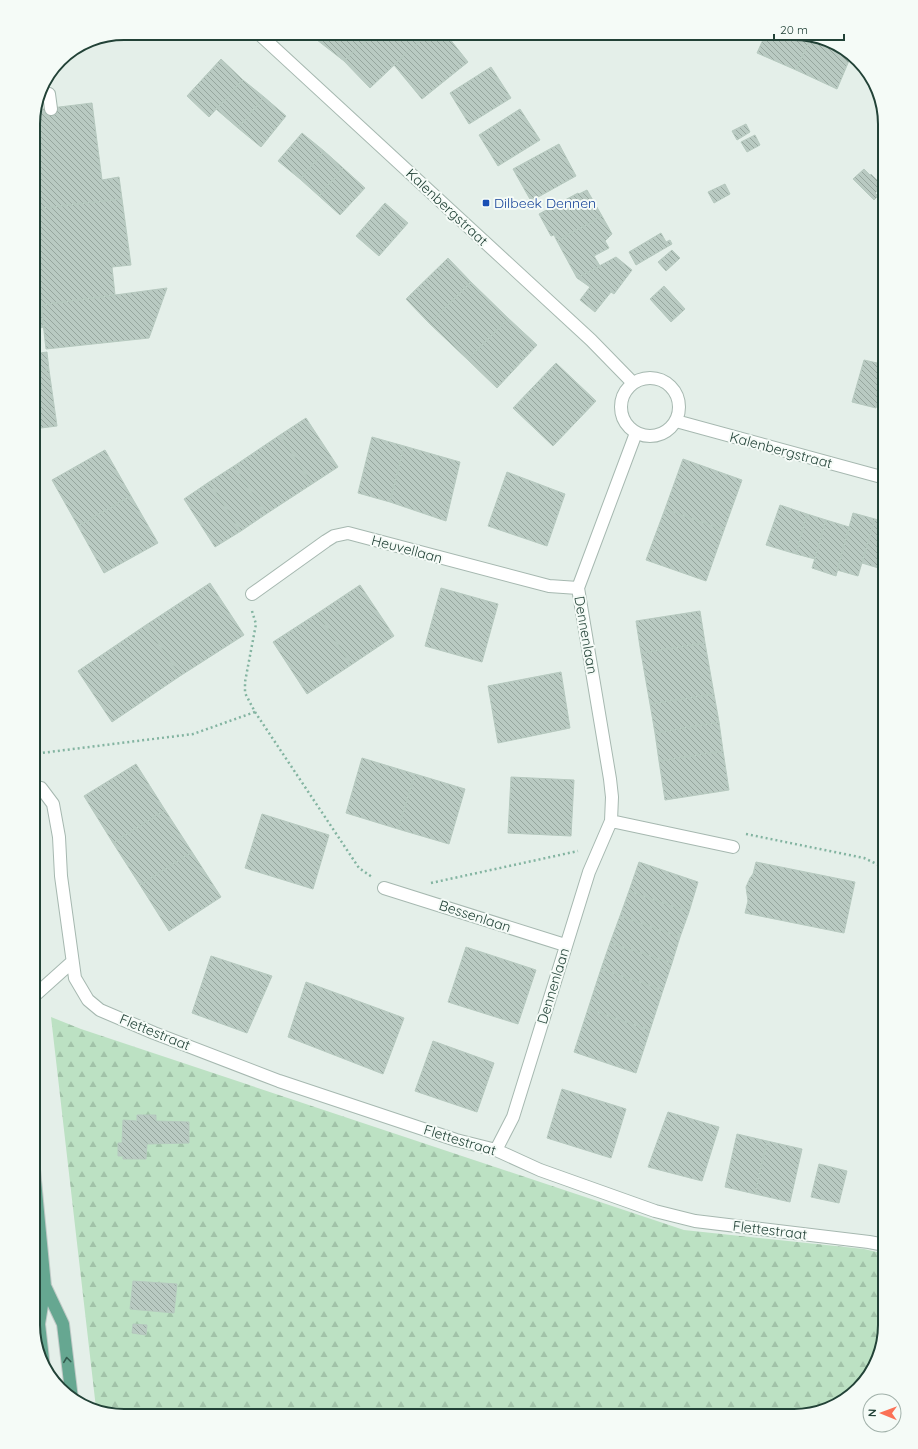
<svg xmlns="http://www.w3.org/2000/svg" width="918" height="1449" viewBox="0 0 918 1449" font-family="Quicksand,sans-serif">
	<defs>
		<pattern id="forest-firs" width="22" height="20" patternUnits="userSpaceOnUse"><rect width="22" height="20" fill="#bce1c3"/><path d="M5 1l3.5 6h-7zM16 11l3.5 6h-7z" fill="#a1c2a8"/></pattern>
		<pattern id="building-back-hatch" width="6" height="6" patternUnits="userSpaceOnUse"><rect width="6" height="6" fill="#b9cac2"/><path d="M-1 5l2 2M0 0l6 6M5-1l2 2" fill="none" stroke="#96a69e"/></pattern>
	</defs>
	<rect width="100%" height="100%" fill="#e4efe9"/>
	<path fill="url(#forest-firs)" d="M51 1017 81 1029 684 1230 864 1249 885 1254V1325L873 1371 835 1407 794 1416H118L96 1408Z"/>
	<path fill="url(#building-back-hatch)" stroke="#b6c9bf" d="M314 33H374L344 61 312 36Z
		M374 33H428L370 88 344 61Z
		M428 33H445L468 62 422 99 394 65Z
		M766 33H800L811 37 796 70 757 53Z
		M811 37 845 48 851 56 837 89 796 70Z
		M221 59 243 80 209 117 187 96Z
		M491 67 511 98 469 124 450 93Z
		M243 80 264 97 238 128 216 109Z
		M264 97 286 116 261 147 238 128Z
		M92 103 102 180 119 177 122 199 33 209V118L35 110Z
		M520 109 540 140 498 166 479 135Z
		M746 124 750 132 737 140 732 131Z
		M302 133 324 151 300 179 278 161Z
		M755 135 760 145 747 152 741 142Z
		M559 144 576 176 531 201 513 169Z
		M324 151 343 168 319 196 300 179Z
		M343 168 365 188 340 215 319 196Z
		M864 169 870 175 871 174 883 186 875 193 878 196 874 200 853 179Z
		M725 184 730 194 714 203 708 192Z
		M587 190 602 216 557 241 554 235 551 236 539 214 578 193 579 194Z
		M122 199 131 265 112 267 115 295 33 306V209Z
		M385 203 408 223 379 256 356 236Z
		M602 216 612 234 605 241 609 248 594 256 600 266 577 278 557 241Z
		M661 233 666 242 670 240 672 244 636 265 629 252Z
		M672 250 680 258 666 271 658 262Z
		M616 257 632 270 614 294 611 292 595 312 580 300 590 287 577 278Z
		M448 258 471 282 429 323 406 299Z
		M471 282 508 318 468 360 429 323Z
		M664 286 685 309 671 322 650 299Z
		M167 288 149 338 46 349 41 305Z
		M41 305 44 327 35 329 33 306Z
		M508 318 537 345 497 388 468 360Z
		M47 352 49 370 33 371V354Z
		M879 359 885 360V372L876 408 852 402 864 360 877 363Z
		M556 363 596 401 553 446 513 408Z
		M49 370 57 426 33 429V371Z
		M306 418 338 467 312 484 280 435Z
		M280 435 312 484 266 514 234 466Z
		M372 437 404 446 390 502 358 493Z
		M404 446 460 462 446 521 390 502Z
		M105 450 131 496 78 526 52 480Z
		M683 459 742 480 724 530 665 509Z
		M234 466 266 514 241 531 209 482Z
		M507 472 565 494 547 546 488 526Z
		M209 482 241 531 215 547 184 499Z
		M131 496 158 543 104 573 78 526Z
		M780 505 807 514 796 554 766 545Z
		M665 509 724 530 706 581 646 560Z
		M853 513 875 519 858 576 837 570Z
		M807 514 826 520 815 559 796 554Z
		M875 519 885 522V570L862 563Z
		M826 520 849 527 836 576 812 568Z
		M210 583 244 635 180 676 146 625Z
		M360 585 394 636 351 665 318 613Z
		M441 588 498 604 482 662 425 646Z
		M700 611 705 643 641 653 636 621Z
		M318 613 351 665 307 694 273 642Z
		M146 625 180 676 112 722 78 671Z
		M705 643 714 694 650 704 641 653Z
		M561 672 570 728 498 743 488 686Z
		M714 694 719 722 655 733 650 704Z
		M719 722 723 751 659 761 655 733Z
		M723 751 729 790 665 800 659 761Z
		M362 758 415 774 398 829 346 813Z
		M136 764 165 810 113 843 84 796Z
		M415 774 465 789 449 844 398 829Z
		M511 777 574 780 571 836 508 833Z
		M165 810 192 852 140 885 113 843Z
		M262 814 329 835 313 889 245 868Z
		M192 852 221 897 169 931 140 885Z
		M639 862 698 882 689 912 629 891Z
		M756 862 855 882 844 933 745 913 748 901 746 887 750 878 753 874Z
		M629 891 689 912 680 937 620 916Z
		M620 916 680 937 672 963 610 943Z
		M610 943 672 963 663 990 601 969Z
		M466 947 536 970 518 1024 448 1002Z
		M211 956 272 976 247 1033 192 1013Z
		M601 969 663 990 650 1030 588 1009Z
		M306 982 404 1018 383 1074 288 1037Z
		M588 1009 650 1030 636 1073 574 1052Z
		M433 1041 494 1063 477 1112 415 1091Z
		M562 1089 626 1109 611 1158 547 1138Z
		M668 1112 719 1127 702 1181 648 1167Z
		M137 1115H156V1121L189 1122V1143L147 1144 146 1159H123V1156H118V1143H122L123 1120 137 1121Z
		M737 1134 767 1141 755 1194 725 1187Z
		M767 1141 802 1149 790 1202 755 1194Z
		M819 1164 847 1171 839 1203 811 1197Z
		M133 1281 177 1284 174 1313 130 1309Z
		M133 1324 147 1325 146 1335 132 1333Z"/>
	<g fill="none" stroke-linecap="round" stroke-linejoin="round">
		<g stroke="#a6b8b0" stroke-width="14">
			<path id="lane" d="M49 94 51 109
				M33 1288 45 1286"/>
		</g>
		<g stroke="#a6b8b0" stroke-width="14">
			<path id="street" d="M258 33 591 340 633 383
				M621 407a29 29 0 1 1 58 0a29 29 0 1 1-58 0Z
				M676 421 885 478
				M252 594 326 541 334 536 348 533 549 586 578 588
				M33 787 41 788 53 804 59 837 61 876 75 978 88 1000 100 1010 154 1033 279 1081 456 1140 496 1150 540 1170 655 1211 695 1221 869 1242 885 1245
				M611 821 733 847
				M384 888 565 945
				M33 997 72 962
				M496 1150 513 1117 589 872 611 821 612 797 610 779 578 588 636 433"/>
		</g>
		<g stroke="#c1cac7" stroke-width="14">
			<path id="primary" d="M33 1159 45 1286 39 1324 44 1368
				M45 1286 63 1324 72 1399"/>
		</g>
		<path stroke="#83b4a1" stroke-width="2.5" stroke-dasharray="2 3" stroke-linecap="butt" d="M252 611 256 624 245 682V693L255 712 359 868 372 877
			M33 754 193 734 255 712
			M746 834 864 858 885 868
			M431 883 578 851"/>
		<use href="#lane" stroke="#fff" stroke-width="12"/>
		<use href="#street" stroke="#fff" stroke-width="12"/>
		<use href="#primary" stroke="#66a791" stroke-width="12"/>
	</g>
	<defs><path id="oneway-chevron" d="M-2-3.5L2.5 0L-2 3.5" fill="none" stroke-width="1.6" stroke-linecap="round" stroke-linejoin="round"/></defs>
	<use stroke="#335b4e" href="#oneway-chevron" transform="translate(67 1360) rotate(-97)"/>
	<rect fill="#1a4fb4" stroke="#f5fbf7" stroke-width="1.5" x="482" y="199" width="8" height="8" rx="2"/>
	<g text-anchor="middle" dominant-baseline="central" stroke-width="4" stroke-linejoin="round" paint-order="stroke">
		<g font-size="14" fill="#164399" stroke="#f5fbf7" text-anchor="start">
			<text x="494" y="203">Dilbeek Dennen</text>
		</g>
		<g font-size="14" fill="#224237" stroke="#f5fbf7">
			<text transform="translate(447 207) rotate(43)">Kalenbergstraat</text>
			<text transform="translate(781 450) rotate(15)">Kalenbergstraat</text>
			<text transform="translate(407 549) rotate(15)">Heuvellaan</text>
			<text transform="translate(586 635) rotate(80)">Dennenlaan</text>
			<text transform="translate(475 916) rotate(18)">Bessenlaan</text>
			<text transform="translate(553 986) rotate(-73)">Dennenlaan</text>
			<text transform="translate(155 1032) rotate(22)">Flettestraat</text>
			<text transform="translate(460 1140) rotate(17)">Flettestraat</text>
			<text transform="translate(770 1230) rotate(7)">Flettestraat</text>
		</g>
	</g>
	<path d="M0 0H918V1449H0ZM124 40H794A84 84 0 0 1 878 124V1325A84 84 0 0 1 794 1409H124A84 84 0 0 1 40 1325V124A84 84 0 0 1 124 40Z" fill="#f5fbf7" fill-rule="evenodd"/>
	<path fill="none" stroke="#224237" stroke-width="2" d="M124 40H794A84 84 0 0 1 878 124V1325A84 84 0 0 1 794 1409H124A84 84 0 0 1 40 1325V124A84 84 0 0 1 124 40Z"/>
	<g transform="translate(882 1413) rotate(271)"><circle r="19" fill="#f5fbf7" stroke="#a1b1aa"/>
	<path d="M0-3L7 15L0 10L-7 15Z" fill="#fb7156"/>
	<text y="-6" font-size="11" font-weight="bold" text-anchor="middle" fill="#224237">N</text>
	</g>
	<path d="M774 34v6h70v-6" fill="none" stroke="#224237" stroke-width="2"/>
	<text x="780" y="34" font-size="12" fill="#224237" stroke="#f5fbf7" stroke-width="3" paint-order="stroke">20 m</text>
</svg>
